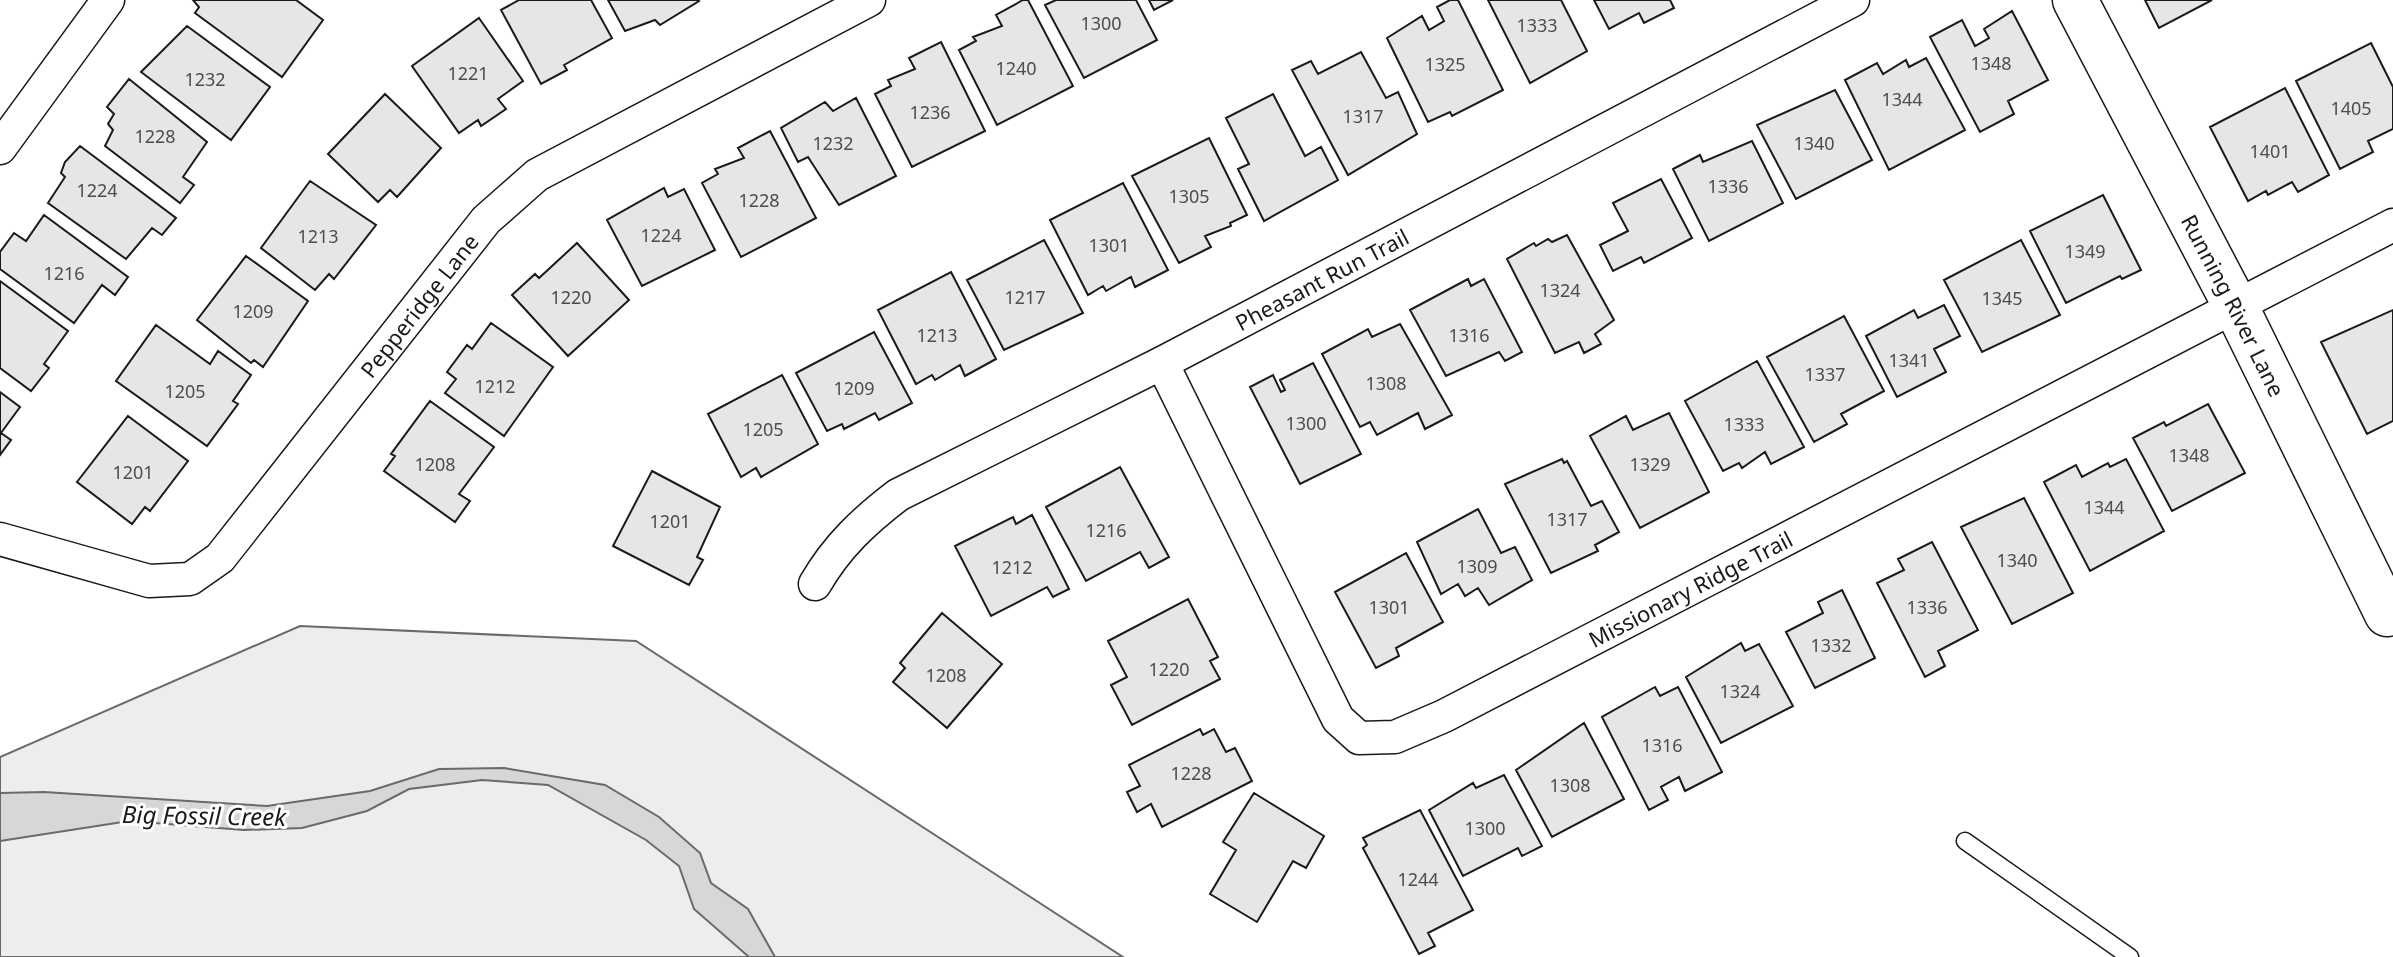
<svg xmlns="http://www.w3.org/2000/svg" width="2393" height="957" viewBox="0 0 2393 957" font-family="'Noto Sans',sans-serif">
	<rect width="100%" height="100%" fill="#fff"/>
	<path fill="#ededed" stroke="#6a6a6a" stroke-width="2" d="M300 626 636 641 1123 957H0V757Z"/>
	<path fill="#d7d7d7" stroke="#6a6a6a" stroke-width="2" d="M504 768 605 785 659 817 700 853 711 883 748 909 775 957H749L694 909 679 866 646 840 548 785 482 780 409 789 367 811 302 828 244 830 129 821 0 841V793L44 792 267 806 370 791 439 769Z"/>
	<path fill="#e6e6e6" stroke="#1a1a1a" stroke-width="2" d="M193 0H296L323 20 282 77 195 13 199 7Z
		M519 0H591L612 38 564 65 567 70 541 84 501 10Z
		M608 0H698L699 1 660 25 655 20 625 31Z
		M1023 0H1028L1073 86 997 125 959 50 976 41 973 37 1002 26 996 15Z
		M1056 0H1136L1157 40 1084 78 1045 5Z
		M1149 0H1173L1154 10Z
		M1450 0H1458L1503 90 1452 116 1450 112 1428 122 1387 38 1422 16 1429 30 1444 21 1437 7Z
		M1488 0H1561L1587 51 1530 83Z
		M1594 0H1670L1674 8 1644 23 1639 13 1609 29Z
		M2145 0H2212L2159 28Z
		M2012 11 2048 80 2008 101 2014 114 1980 132 1930 37 1962 20 1975 46 1989 38 1984 29Z
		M479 18 523 81 498 99 506 109 481 126 478 120 459 133 412 66Z
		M187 26 270 87 231 140 141 72Z
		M941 42 985 131 912 167 875 94 891 86 888 80 915 69 909 58Z
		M2371 43 2393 87V129L2368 141 2373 152 2340 169 2296 81Z
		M1361 52 1386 98 1398 92 1417 134 1348 175 1292 70 1311 61 1318 74Z
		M1926 58 1965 130 1889 170 1845 80 1877 63 1883 74 1906 60 1909 67Z
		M129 79 207 142 183 177 194 185 180 203 105 146 113 130 108 124 114 114 107 107Z
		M2285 88 2329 175 2298 192 2292 182 2268 195 2266 191 2248 201 2210 127Z
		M1835 90 1872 160 1796 199 1757 125Z
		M385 94 441 148 397 197 390 190 378 202 328 154Z
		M1273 94 1305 156 1321 147 1338 180 1264 221 1238 169 1249 164 1226 118Z
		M856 98 896 176 839 205 808 157 798 162 781 128 825 102 833 111Z
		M770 131 816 218 741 257 702 183 718 174 715 169 744 158 738 148Z
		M1209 138 1247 215 1230 223 1231 226 1205 236 1211 247 1179 263 1132 176Z
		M1752 141 1783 203 1709 241 1673 169 1700 155 1703 162Z
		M80 146 176 218 162 235 152 228 126 259 48 203 65 177 61 173 65 162Z
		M1661 179 1692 238 1644 263 1641 257 1613 271 1600 245 1628 231 1613 203Z
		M310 181 376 225 334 279 329 274 315 290 261 248Z
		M1123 183 1168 270 1135 287 1131 277 1106 291 1103 286 1088 295 1050 220Z
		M664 188 668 197 684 189 715 250 642 286 607 220Z
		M2103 195 2141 270 2122 279 2120 276 2066 303 2030 231Z
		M44 215 128 277 115 295 102 285 74 323 0 269V252L14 233 26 241Z
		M1567 235 1614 320 1595 334 1601 344 1584 353 1579 342 1555 353 1507 259 1534 243 1536 246 1548 239 1552 242Z
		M1044 240 1083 313 1004 350 967 280Z
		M2021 240 2060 315 1982 352 1944 280Z
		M577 243 629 300 568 356 512 295 535 274 539 278Z
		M246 256 308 301 263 367 254 360 251 363 197 320Z
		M951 272 996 359 965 376 960 365 935 380 932 375 916 384 878 310Z
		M1468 279 1471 286 1484 279 1522 352 1505 361 1499 352 1446 376 1410 310Z
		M0 281 68 331 44 364 49 368 31 391 0 368Z
		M1944 305 1960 336 1934 349 1946 372 1897 397 1866 336 1914 310 1918 318Z
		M2393 310V421L2367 434 2321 342Z
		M1844 316 1884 391 1841 414 1847 424 1814 442 1767 357Z
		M491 323 553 367 504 436 445 393 456 379 447 372 467 345 472 349Z
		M1400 324 1452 415 1425 429 1418 413 1377 435 1370 422 1360 427 1322 354 1368 329 1372 337Z
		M156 325 210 364 218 351 251 375 233 401 238 404 207 446 116 381Z
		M874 332 912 403 879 420 875 413 844 429 842 424 827 431 796 373Z
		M1757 361 1804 447 1771 464 1765 452 1742 468 1739 463 1723 471 1685 401Z
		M1313 363 1361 454 1300 484 1250 387 1273 375 1281 392 1285 390 1280 380Z
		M782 375 818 444 761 477 756 468 741 477 708 414Z
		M0 392 20 407 1 433 11 440 0 455Z
		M430 401 494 447 459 494 470 501 455 522 384 471 395 456 391 454Z
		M2208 404 2245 473 2172 511 2133 438 2164 422 2166 426Z
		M1669 413 1709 492 1640 528 1590 436 1626 416 1633 430Z
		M128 416 188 461 150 511 145 507 132 524 77 482Z
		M1562 459 1564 463 1567 461 1591 506 1602 501 1619 532 1595 545 1598 551 1551 573 1505 484Z
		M2126 459 2164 531 2090 571 2044 482 2076 465 2082 477 2108 463 2110 467Z
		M1120 467 1169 557 1149 568 1140 552 1086 581 1046 507Z
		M652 471 720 507 697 557 703 560 689 585 613 546Z
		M2024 498 2073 593 2012 624 1961 527Z
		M1478 509 1501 553 1515 547 1532 580 1489 605 1478 588 1465 596 1458 584 1441 594 1417 542Z
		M1032 515 1069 589 1053 597 1047 587 991 616 955 546 1013 517 1016 524Z
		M1932 542 1978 630 1938 651 1945 666 1925 677 1877 583 1904 570 1898 559Z
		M1406 553 1443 622 1396 648 1399 656 1376 668 1335 592Z
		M1842 590 1875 658 1815 688 1786 632 1823 613 1818 602Z
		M1188 599 1218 657 1210 661 1220 679 1132 725 1111 685 1127 677 1108 641Z
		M942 613 1002 664 947 728 893 682 905 668 900 663Z
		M1741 643 1745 651 1759 644 1793 706 1721 743 1686 677Z
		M1655 687 1660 696 1678 687 1722 772 1685 791 1679 777 1661 787 1668 800 1649 810 1602 717Z
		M1584 723 1624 799 1552 837 1516 770Z
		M1200 729 1203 735 1214 729 1226 752 1235 748 1252 781 1162 827 1151 804 1137 812 1127 792 1140 786 1129 765Z
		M1504 775 1542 846 1522 856 1518 848 1463 876 1429 810 1473 783 1476 788Z
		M1254 793 1324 836 1306 868 1293 861 1257 922 1210 894 1236 850 1223 842Z
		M1420 810 1473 910 1428 933 1435 946 1419 954 1363 848 1367 845 1363 838Z"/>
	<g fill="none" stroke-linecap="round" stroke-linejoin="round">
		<g stroke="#1a1a1a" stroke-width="19">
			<path id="lane" d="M1965 841 2130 957"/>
		</g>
		<g stroke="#1a1a1a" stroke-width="35">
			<g id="street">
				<path d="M0 148 108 0"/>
				<path id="s1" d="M1162 363 1338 719 1359 738 1395 737 1444 716 2393 225"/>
				<path id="s2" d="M0 539 149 581 190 579 220 558 486 220 537 175 869 0"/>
				<path id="s3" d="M815 584C837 546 864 521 898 495L1162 363 1853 0"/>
			</g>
		</g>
		<g stroke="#1a1a1a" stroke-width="47">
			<g id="secondary">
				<path id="s4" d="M2075 0 2236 307 2387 614 2393 611"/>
			</g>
		</g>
		<use href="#lane" stroke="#fff" stroke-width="16"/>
		<use href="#street" stroke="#fff" stroke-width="32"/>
		<use href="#secondary" stroke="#fff" stroke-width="44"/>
	</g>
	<g text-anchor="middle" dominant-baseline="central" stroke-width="6" stroke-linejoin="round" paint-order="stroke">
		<g font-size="18" fill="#4d4d4d">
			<text x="1101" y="23">1300</text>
			<text x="1537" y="25">1333</text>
			<text x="1991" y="63">1348</text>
			<text x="1445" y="64">1325</text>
			<text x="1016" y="68">1240</text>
			<text x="468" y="73">1221</text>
			<text x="205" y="79">1232</text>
			<text x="1902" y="99">1344</text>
			<text x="2351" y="108">1405</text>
			<text x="930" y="112">1236</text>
			<text x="1363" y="116">1317</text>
			<text x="155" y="136">1228</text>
			<text x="833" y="143">1232</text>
			<text x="1814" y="143">1340</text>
			<text x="2270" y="151">1401</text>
			<text x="1728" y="186">1336</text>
			<text x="97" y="190">1224</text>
			<text x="1189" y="196">1305</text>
			<text x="759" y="200">1228</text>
			<text x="661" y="235">1224</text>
			<text x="318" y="236">1213</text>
			<text x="1109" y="245">1301</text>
			<text x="2085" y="251">1349</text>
			<text x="64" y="273">1216</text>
			<text x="1560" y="290">1324</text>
			<text x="571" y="297">1220</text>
			<text x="1025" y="297">1217</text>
			<text x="2002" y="298">1345</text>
			<text x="253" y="311">1209</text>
			<text x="937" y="335">1213</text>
			<text x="1469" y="335">1316</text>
			<text x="1909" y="360">1341</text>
			<text x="1825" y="374">1337</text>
			<text x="1386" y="383">1308</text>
			<text x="495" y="386">1212</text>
			<text x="854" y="388">1209</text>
			<text x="185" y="391">1205</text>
			<text x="1306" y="423">1300</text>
			<text x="1744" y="424">1333</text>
			<text x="763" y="429">1205</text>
			<text x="2189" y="455">1348</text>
			<text x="435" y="464">1208</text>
			<text x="1650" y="464">1329</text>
			<text x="133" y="472">1201</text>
			<text x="2104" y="507">1344</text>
			<text x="1567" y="519">1317</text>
			<text x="670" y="521">1201</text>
			<text x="1106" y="530">1216</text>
			<text x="2017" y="560">1340</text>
			<text x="1477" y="566">1309</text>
			<text x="1012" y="567">1212</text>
			<text x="1389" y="607">1301</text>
			<text x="1927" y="607">1336</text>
			<text x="1831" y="645">1332</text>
			<text x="1169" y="669">1220</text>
			<text x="946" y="675">1208</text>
			<text x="1740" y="691">1324</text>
			<text x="1662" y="745">1316</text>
			<text x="1191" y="773">1228</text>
			<text x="1570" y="785">1308</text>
			<text x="1485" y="828">1300</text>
			<text x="1418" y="879">1244</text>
		</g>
		<g font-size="22" fill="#1a1a1a" stroke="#fff">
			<text stroke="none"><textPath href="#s3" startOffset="598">Pheasant Run Trail</textPath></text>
			<text stroke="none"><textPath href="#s2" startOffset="554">Pepperidge Lane</textPath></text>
			<text stroke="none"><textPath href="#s4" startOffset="344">Running River Lane</textPath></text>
			<text stroke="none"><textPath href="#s1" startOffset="792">Missionary Ridge Trail</textPath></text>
		</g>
		<g font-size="24" font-style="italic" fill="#1a1a1a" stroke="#fff">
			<text transform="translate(204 815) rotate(1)">Big Fossil Creek</text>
		</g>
	</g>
</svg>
